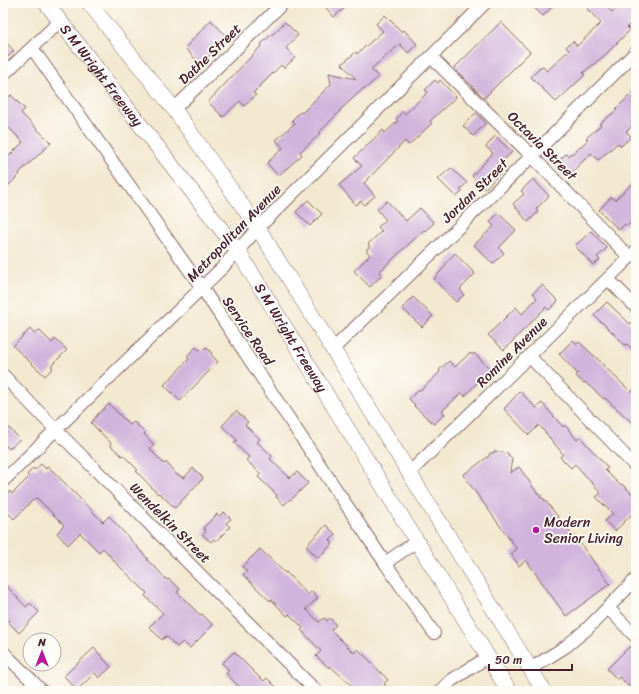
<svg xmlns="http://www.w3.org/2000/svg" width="639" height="694" viewBox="0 0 639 694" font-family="Sriracha,sans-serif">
	<rect width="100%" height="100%" fill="#fdfcf7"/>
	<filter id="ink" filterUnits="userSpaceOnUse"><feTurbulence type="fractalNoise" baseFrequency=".025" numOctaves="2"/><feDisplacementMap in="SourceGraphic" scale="8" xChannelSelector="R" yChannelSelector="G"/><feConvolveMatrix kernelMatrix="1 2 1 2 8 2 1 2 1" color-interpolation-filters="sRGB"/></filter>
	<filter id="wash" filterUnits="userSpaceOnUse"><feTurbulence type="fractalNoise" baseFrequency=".012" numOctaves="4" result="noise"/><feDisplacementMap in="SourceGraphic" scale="16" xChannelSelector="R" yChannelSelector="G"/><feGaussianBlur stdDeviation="0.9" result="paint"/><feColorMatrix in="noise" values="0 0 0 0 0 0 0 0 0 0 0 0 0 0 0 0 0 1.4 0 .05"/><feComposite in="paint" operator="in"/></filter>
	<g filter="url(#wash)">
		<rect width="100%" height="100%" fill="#f3e8d0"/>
		<g id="blocks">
			<path fill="#d1b4dc" d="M322 3H350L334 17Z
				M529 3H556L543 16Z
				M593 3H603L612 12 622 3H632L636 7V18L627 27 630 30 606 54 583 73 585 75 556 102 531 77 542 66 547 71 569 50 566 47 573 41 577 46 601 23 587 9Z
				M385 15 402 32 404 30 417 44 408 53 400 44 371 69 378 77 365 89 364 88 340 110V111L319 133 320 134 300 152 302 155 278 176 267 163 283 148 276 140 295 123 292 120 300 112 302 113 331 84 329 73 356 79 342 64 356 52 357 54 383 31 376 24Z
				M211 20 229 39 200 64 185 48Z
				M285 22 298 35 286 48 295 58 284 68 281 65 253 93 256 95 244 106 240 101 223 117 208 102 262 45 261 44 272 34H273Z
				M501 22 530 52 484 98 454 68Z
				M3 39 14 51 3 61Z
				M435 80 438 83 440 80 456 97 430 121 432 123 428 127 409 145 405 141 364 183 375 196 364 205 361 201 356 205 339 185 362 166 354 158 383 130 385 133 398 121 396 119 403 111 405 114 428 92 425 90Z
				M636 89V122L626 132 631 136 629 139 621 146 618 143 598 160 591 153 567 177 557 165 560 163 558 161 566 154 568 156 571 153 572 154 588 140 586 138 601 125 599 124 617 110 616 109Z
				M11 95 25 109 21 113 51 143 19 173 20 174 3 191V162L23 142 7 126 3 131V103Z
				M476 113 486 123 473 136 463 126Z
				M495 136 512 152 495 168 500 173 485 189 472 176 493 153 486 147Z
				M451 168 467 183 460 189 462 192 456 197 438 179Z
				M533 179 549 196 536 209 538 212 528 222 513 204 524 194 521 191Z
				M636 180V213L631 218 633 220 627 226 625 224 619 230 599 210 611 197 615 200Z
				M308 200 322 214 310 226 296 212Z
				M387 201 406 221 420 208 434 223 425 231 424 230 379 272 382 275 370 287 354 271 370 255 366 250 370 246 368 244 382 231 378 227 386 220 377 209Z
				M498 213 516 230 499 248 504 253 493 264 474 245 494 226 490 222Z
				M591 231 607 248 597 257 600 260 593 265 575 246Z
				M455 253 475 274 460 289 464 295 456 302 434 279 446 265 445 264Z
				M542 285 558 301 549 310 546 307 504 350 488 335 516 307 522 314 537 298 533 293Z
				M413 297 433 316 422 327 402 308Z
				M607 302 630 324 632 322 636 326V353L627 344 625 345 602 322V323L594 315Z
				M30 329 34 334 39 330 52 343 55 339 67 350 51 366 53 368 45 376 13 346Z
				M573 340 577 344 579 342 602 363V364L631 392 636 386V426L605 398 604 399 585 382 584 383 576 376 578 374 559 354Z
				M196 347 199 350 200 349 202 351 206 347 212 353 211 354 218 362 180 401 164 385 189 359 187 356Z
				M470 353 472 355 474 353 490 369 465 396 461 393 442 411 445 414 434 424 414 406 415 405 409 399 420 389 421 390 440 372 439 370 449 361 455 367Z
				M520 391 536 408 542 403 563 427 565 425 577 440 580 437 608 468 605 470 620 485 622 484 636 498V510L615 531 605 521 613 514 596 497 601 493 575 464 571 468 560 457 563 454 539 425 529 435 504 409Z
				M109 404 130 425 134 422 145 433 144 434 154 445 150 449 164 464 166 462 176 474 184 478 193 468 203 478 175 508 159 493 158 494 136 471 138 470 123 455 122 456 110 445 111 443 91 423 98 414Z
				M236 411 248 422 245 425 260 439 257 442 272 456 270 459 290 478 297 472 308 483 291 500 290 499 284 505 276 497 277 495 258 477 261 474 246 460 249 457 234 443 237 440 222 426Z
				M3 422 20 439 9 449 3 443Z
				M494 451 508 453V456L512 458 510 473 519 467 538 494 541 495 540 497 544 499 573 536 574 535 610 584 566 616 526 560 519 566 511 554 517 549 463 475 489 456 490 453H494Z
				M41 464 46 469 48 466 103 522 109 516 148 559 147 560 156 568 167 580 169 579 180 589 177 592 200 615 202 614 213 625 190 648 183 642 177 647 166 636 162 640 149 627 163 613 145 596 147 593 117 564 103 548 99 552 80 533 68 545 57 533 64 525 37 498 36 499 35 498 14 519 3 508V498L10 491 12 494 29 477 27 475 33 468 35 470Z
				M224 512 231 519 226 523 230 527 216 541 214 539 211 542 203 535 206 531 203 528 217 514 219 516Z
				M326 525 336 535 330 540 333 543 318 558 306 546Z
				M260 549 285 573 286 572 308 595 312 591 318 598 306 609 319 622 324 618 327 621 330 618 336 625 331 630 354 653 358 649 370 661 388 680 384 684 386 686 381 691H358L330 666 329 668 316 656 321 651 301 630 303 628 289 614 287 616 271 599 270 601 243 575 247 571 242 567Z
				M3 582 26 607 30 603 39 612 19 633 8 622 9 621 3 615Z
				M634 644H636V691H633L620 677 617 679 607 669 629 647 630 648Z
				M94 648 111 667 99 678 95 673 77 690 64 676Z
				M234 652 259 677 264 681 267 678 280 691H243L226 673 229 670 222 663Z"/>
		</g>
	</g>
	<g filter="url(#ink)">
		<use href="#blocks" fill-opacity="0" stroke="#856565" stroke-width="1"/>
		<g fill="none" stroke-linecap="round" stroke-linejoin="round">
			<g stroke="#856565" stroke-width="14">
				<path id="minor" d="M32 48 202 288 385 563 434 633
					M431 57 532 156 629 257
					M3 75 60 21
					M174 109 283 3
					M608 279 636 307
					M333 349 532 156 636 52
					M529 356 636 467
					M3 375 56 430 316 691
					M409 473 476 408 636 251
					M3 481 222 268 258 228 485 3
					M385 563 417 541
					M608 608 636 637
					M3 652 42 691
					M530 669 565 647 587 629 636 579
					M440 691 452 680 488 657"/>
			</g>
			<g stroke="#856565" stroke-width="16">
				<g id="major">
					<path id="s1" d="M46 3 238 251 509 691"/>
					<path d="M89 3 174 109 258 228 544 691"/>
				</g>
			</g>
			<use href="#minor" stroke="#fff" stroke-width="12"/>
			<use href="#major" stroke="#fff" stroke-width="15"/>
		</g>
	</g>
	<circle fill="#b5179e" stroke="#fdfcf7" stroke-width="1.5" cx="536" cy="530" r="4"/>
	<g text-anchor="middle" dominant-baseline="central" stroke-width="3.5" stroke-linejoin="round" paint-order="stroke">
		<g font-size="14" fill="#4a1f2b" stroke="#fdfcf7">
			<text transform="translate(210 54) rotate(-44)">Dathe Street</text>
			<text stroke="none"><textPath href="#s1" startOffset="91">S M Wright Freeway</textPath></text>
			<text transform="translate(542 146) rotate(45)">Octavia Street</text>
			<text transform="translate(475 191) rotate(-44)">Jordan Street</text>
			<text transform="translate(234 233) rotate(-46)">Metropolitan Avenue</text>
			<text transform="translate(248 331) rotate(56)">Service Road</text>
			<text stroke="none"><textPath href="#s1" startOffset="415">S M Wright Freeway</textPath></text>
			<text transform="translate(512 352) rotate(-45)">Romine Avenue</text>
			<text transform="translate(170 523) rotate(45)">Wendelkin Street</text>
		</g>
		<g font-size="14" fill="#4a1f2b" stroke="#fdfcf7" text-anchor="start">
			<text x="544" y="522">Modern<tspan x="544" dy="16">Senior Living</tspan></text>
		</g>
	</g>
	<rect width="639" height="694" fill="none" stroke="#fdfcf7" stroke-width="16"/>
	<g transform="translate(42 652)"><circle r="19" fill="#fdfcf7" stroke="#b5a4a5"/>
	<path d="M0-3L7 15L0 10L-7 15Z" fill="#b5179e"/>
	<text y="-6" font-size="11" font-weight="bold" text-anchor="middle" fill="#4a1f2b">N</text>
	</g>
	<path d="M489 664v6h83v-6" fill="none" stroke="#4a1f2b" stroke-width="2"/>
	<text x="495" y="664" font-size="12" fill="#4a1f2b" stroke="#fdfcf7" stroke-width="3" paint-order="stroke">50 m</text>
</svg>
